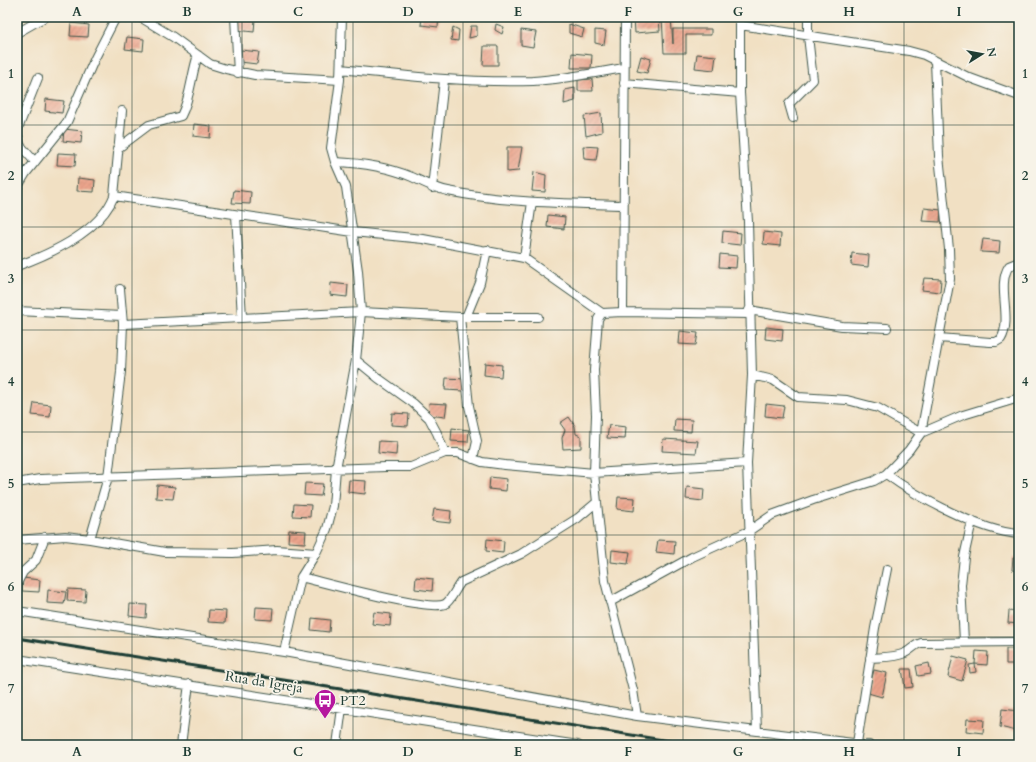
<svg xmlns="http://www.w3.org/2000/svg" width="1036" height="762" viewBox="0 0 1036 762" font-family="Cardo,serif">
	<defs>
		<pattern id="building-hatch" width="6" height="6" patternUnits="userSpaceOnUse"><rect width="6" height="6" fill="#eca48c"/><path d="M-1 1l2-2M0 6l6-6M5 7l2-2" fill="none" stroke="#bf8773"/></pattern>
	</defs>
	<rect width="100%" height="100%" fill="#f7f3e8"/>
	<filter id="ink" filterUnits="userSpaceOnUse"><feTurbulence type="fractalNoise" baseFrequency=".025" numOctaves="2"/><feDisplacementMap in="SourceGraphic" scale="8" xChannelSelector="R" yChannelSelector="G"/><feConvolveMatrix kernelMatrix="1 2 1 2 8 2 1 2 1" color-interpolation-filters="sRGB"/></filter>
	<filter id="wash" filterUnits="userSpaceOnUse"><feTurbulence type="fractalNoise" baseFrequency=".012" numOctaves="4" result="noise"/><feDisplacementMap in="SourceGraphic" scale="16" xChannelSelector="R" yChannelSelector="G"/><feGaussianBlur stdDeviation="0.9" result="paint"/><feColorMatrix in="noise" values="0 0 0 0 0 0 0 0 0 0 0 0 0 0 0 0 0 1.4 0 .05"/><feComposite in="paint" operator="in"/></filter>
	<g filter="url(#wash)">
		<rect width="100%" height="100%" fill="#f1e0c3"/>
		<g id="blocks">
			<path fill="url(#building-hatch)" d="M422 17H439L438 27 421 25Z
				M538 17H554V20L539 23Z
				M569 17H583V21L569 18Z
				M634 17H659L660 31 635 33Z
				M662 17H671L673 44V29H711V35H686V53H664Z
				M238 18 255 19 254 32 236 30Z
				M71 23 89 25 88 37 70 36Z
				M496 24 504 27 502 34 495 30Z
				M569 24 584 29 582 37 569 33Z
				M471 26H477V36L469 38Z
				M453 27 459 30 458 41 451 40Z
				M521 30 536 32 533 47 521 45Z
				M595 30 606 31 604 45 595 43Z
				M127 37 144 39 143 51 125 49Z
				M484 46H498V65H483Z
				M241 50 259 52 257 64 240 62Z
				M572 53 592 55 591 68H571Z
				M697 54 716 56 714 70 695 68Z
				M641 56 651 59 647 73 637 71Z
				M592 79 593 91H578V80Z
				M575 88V101L564 104 565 90Z
				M46 99 64 101 62 113 45 111Z
				M601 113 602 132 586 136 584 116Z
				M194 124 211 126 210 138 193 136Z
				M64 129 82 131 81 143 63 141Z
				M583 146 598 147 596 160 584 159Z
				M507 147H522L518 171 507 172Z
				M58 153 76 154 75 166 57 165Z
				M534 172 546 175 545 192 532 191Z
				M78 178 95 180 94 192 77 191Z
				M234 190 251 192 250 204 232 203Z
				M924 208 941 210 940 222 922 221Z
				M548 215 565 217 564 229 547 227Z
				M723 231 741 233 740 245 722 243Z
				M764 232 781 234 780 246 763 244Z
				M983 239 1000 241 999 253 981 252Z
				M852 253 869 255 868 267 851 265Z
				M720 254 737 256 736 268 719 267Z
				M924 278 941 279 940 292 922 290Z
				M331 283 348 285 347 297 330 295Z
				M766 327 783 329 782 341 765 339Z
				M680 331 698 333 696 345 679 344Z
				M485 363 502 365 501 377 484 375Z
				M446 378 464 379 463 391 445 390Z
				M34 403 51 405 50 417 32 415Z
				M429 403 447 404 445 417 428 415Z
				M766 404 784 406 782 418 765 416Z
				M392 413 409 414 408 426 391 425Z
				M569 417 575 426 576 434 581 436V448L563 449 562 438 565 430 560 423Z
				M675 419 692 420 691 432 674 431Z
				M609 425 626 427 625 439 607 438Z
				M452 428 469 430 468 442 451 441Z
				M663 439 698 441 696 453 662 451Z
				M379 441 397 442 396 455 378 453Z
				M490 477 507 479 506 491 489 489Z
				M349 480 366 481 365 494 348 492Z
				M305 483 323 484 321 496 304 495Z
				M157 485 175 487 173 499 156 498Z
				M687 487 704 489 703 501 686 499Z
				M618 497 635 498 634 511 617 509Z
				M294 504 311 505 310 517 293 516Z
				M434 509 451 511 450 523 432 521Z
				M289 530 306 531 305 543 288 542Z
				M487 539 504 541 503 553 486 551Z
				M658 540 675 541 674 554 656 552Z
				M612 550 630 552 628 564 611 562Z
				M1013 558 1019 559V571L1012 570Z
				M416 577 433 579 432 591 415 589Z
				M23 578 40 580 39 592 22 591Z
				M68 589 86 590 85 602 67 601Z
				M48 590 66 592 64 604 47 603Z
				M130 604 147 605 146 618 129 616Z
				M256 607 273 608 272 620 255 619Z
				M209 610 226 611 225 623 208 622Z
				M1009 611 1019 612V624L1008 623Z
				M374 612 391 614 390 626 372 624Z
				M312 618 330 620 329 632 311 630Z
				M1006 649H1019V664H1006Z
				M976 651 988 652 987 665 975 664Z
				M953 656 968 660 962 681 948 677Z
				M929 663 931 674 918 676 916 666Z
				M975 664 976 672 970 673 969 665Z
				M902 669H911L913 687 905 688Z
				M874 670 887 673 882 697 868 693Z
				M1002 709 1019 711 1016 731 1000 727Z
				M967 719 984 720 983 733 966 731Z"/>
		</g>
	</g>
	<g filter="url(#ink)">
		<use href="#blocks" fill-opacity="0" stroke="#3e5549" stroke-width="1"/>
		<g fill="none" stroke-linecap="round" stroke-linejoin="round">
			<g stroke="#3e5549" stroke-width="10">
				<path id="minor" d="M140 17 173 37 210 64 226 69 255 75 340 80
					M235 17 238 73
					M625 17 623 312 602 313 598 319 594 370 596 415 594 473 605 581 633 690 637 716
					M740 17V93L748 222 752 375 747 463 757 731
					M740 25 909 51 924 55 970 78 1019 96
					M17 33 45 17
					M341 69C405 76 469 83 533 81 564 79 594 73 624 68
					M624 83 740 93
					M793 118 789 104 813 80 808 36V17
					M117 149 149 125 181 116C191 97 191 75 198 55
					M35 162 20 145 17 131 38 78
					M335 162C361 163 388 167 412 177 425 183 433 188 448 191 506 203 565 203 623 205
					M17 188 26 173 67 122 95 58 116 17
					M432 188 444 80
					M114 196 353 232 423 239 524 258 602 313
					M236 215 242 317
					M524 258 532 202
					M17 266C50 254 100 232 114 196L122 111
					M749 310 842 326 887 328
					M17 311 122 316
					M623 312 749 314
					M460 317 469 406 477 441 473 459
					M466 317 480 283 487 250
					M123 324 361 312 460 317H538
					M939 338 990 342H996L1001 339C1013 319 996 285 1009 266L1019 262
					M356 360 378 378 413 403 429 418 437 433 445 453
					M752 375 773 380 798 397 847 400 878 408 921 433
					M921 433 963 415 1019 398
					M886 474C917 497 980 531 1019 534
					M17 483 40 479 386 467H411L445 453H458L482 462 505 465 594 473 747 463
					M90 539 108 477 121 372 123 324 120 289
					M17 540 65 536 90 539 165 552 233 553 277 550 316 553
					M301 577C323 582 429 612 445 604 451 601 456 588 461 582L521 554 578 518 597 502
					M17 583 23 572 36 560 45 537
					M610 602 692 557 749 531 772 515 813 500 874 481 886 474 909 450 921 433 950 279 949 249 939 156 935 61
					M17 611 284 652 637 716 869 745
					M964 641 961 585 964 557 972 521
					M284 652 301 577 316 553 327 529 333 506 336 469 356 360 361 312 358 271 346 187 335 162 331 148 340 80 342 17
					M870 658C881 657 894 658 905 653 911 650 914 645 921 643L1019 642
					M17 659 578 745
					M857 743 875 628 887 569
					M181 745 189 684
					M337 745 342 708"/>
			</g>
			<use href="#minor" stroke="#fff" stroke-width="8"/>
			<path stroke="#1f3d34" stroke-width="3" d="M17 638 695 745"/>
		</g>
	</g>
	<path fill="none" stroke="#1f3d34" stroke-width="1" stroke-opacity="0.55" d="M132 17V745M242 17V745M353 17V745M463 17V745M573 17V745M683 17V745M794 17V745M904 17V745M17 125H1019M17 227H1019M17 330H1019M17 432H1019M17 535H1019M17 637H1019"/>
	<defs>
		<g id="bus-pin" transform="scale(1.15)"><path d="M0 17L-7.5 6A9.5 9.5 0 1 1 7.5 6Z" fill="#b5179e" stroke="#f7f3e8"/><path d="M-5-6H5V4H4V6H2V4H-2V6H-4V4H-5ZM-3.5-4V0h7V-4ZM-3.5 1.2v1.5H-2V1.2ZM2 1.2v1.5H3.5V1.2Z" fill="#fff"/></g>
	</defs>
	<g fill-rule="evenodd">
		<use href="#bus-pin" x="325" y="700"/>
	</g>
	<g text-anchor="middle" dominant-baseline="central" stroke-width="3.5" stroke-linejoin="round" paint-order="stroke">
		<g font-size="14" fill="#1f3d34" stroke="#f7f3e8">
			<text transform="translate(264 682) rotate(9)">Rua da Igreja</text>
		</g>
		<g font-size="14" fill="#1f3d34" stroke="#f7f3e8" text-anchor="start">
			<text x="340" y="700">PT2</text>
		</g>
	</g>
	<rect width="1036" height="762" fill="none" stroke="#f7f3e8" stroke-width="44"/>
	<g transform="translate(982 54) rotate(79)" stroke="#f7f3e8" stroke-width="3" paint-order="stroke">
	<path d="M0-3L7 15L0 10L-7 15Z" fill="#1f3d34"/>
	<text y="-6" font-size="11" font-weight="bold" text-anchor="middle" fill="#1f3d34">N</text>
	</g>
	<rect x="22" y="22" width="992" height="718" fill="none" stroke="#1f3d34" stroke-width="1.5"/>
	<g font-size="13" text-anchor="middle" font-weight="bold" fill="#1f3d34">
		<text x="77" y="16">A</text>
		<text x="187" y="16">B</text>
		<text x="298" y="16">C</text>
		<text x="408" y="16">D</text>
		<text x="518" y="16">E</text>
		<text x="628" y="16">F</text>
		<text x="738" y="16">G</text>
		<text x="849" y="16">H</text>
		<text x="959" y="16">I</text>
		<text x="11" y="78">1</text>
		<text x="1025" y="78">1</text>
		<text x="11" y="180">2</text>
		<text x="1025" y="180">2</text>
		<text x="11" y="283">3</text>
		<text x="1025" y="283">3</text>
		<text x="11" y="386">4</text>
		<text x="1025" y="386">4</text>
		<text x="11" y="488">5</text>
		<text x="1025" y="488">5</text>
		<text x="11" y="591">6</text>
		<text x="1025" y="591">6</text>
		<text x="11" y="693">7</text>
		<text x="1025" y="693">7</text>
		<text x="77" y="756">A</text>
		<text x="187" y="756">B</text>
		<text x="298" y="756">C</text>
		<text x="408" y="756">D</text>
		<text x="518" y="756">E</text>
		<text x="628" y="756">F</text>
		<text x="738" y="756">G</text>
		<text x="849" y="756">H</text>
		<text x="959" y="756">I</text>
	</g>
</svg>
